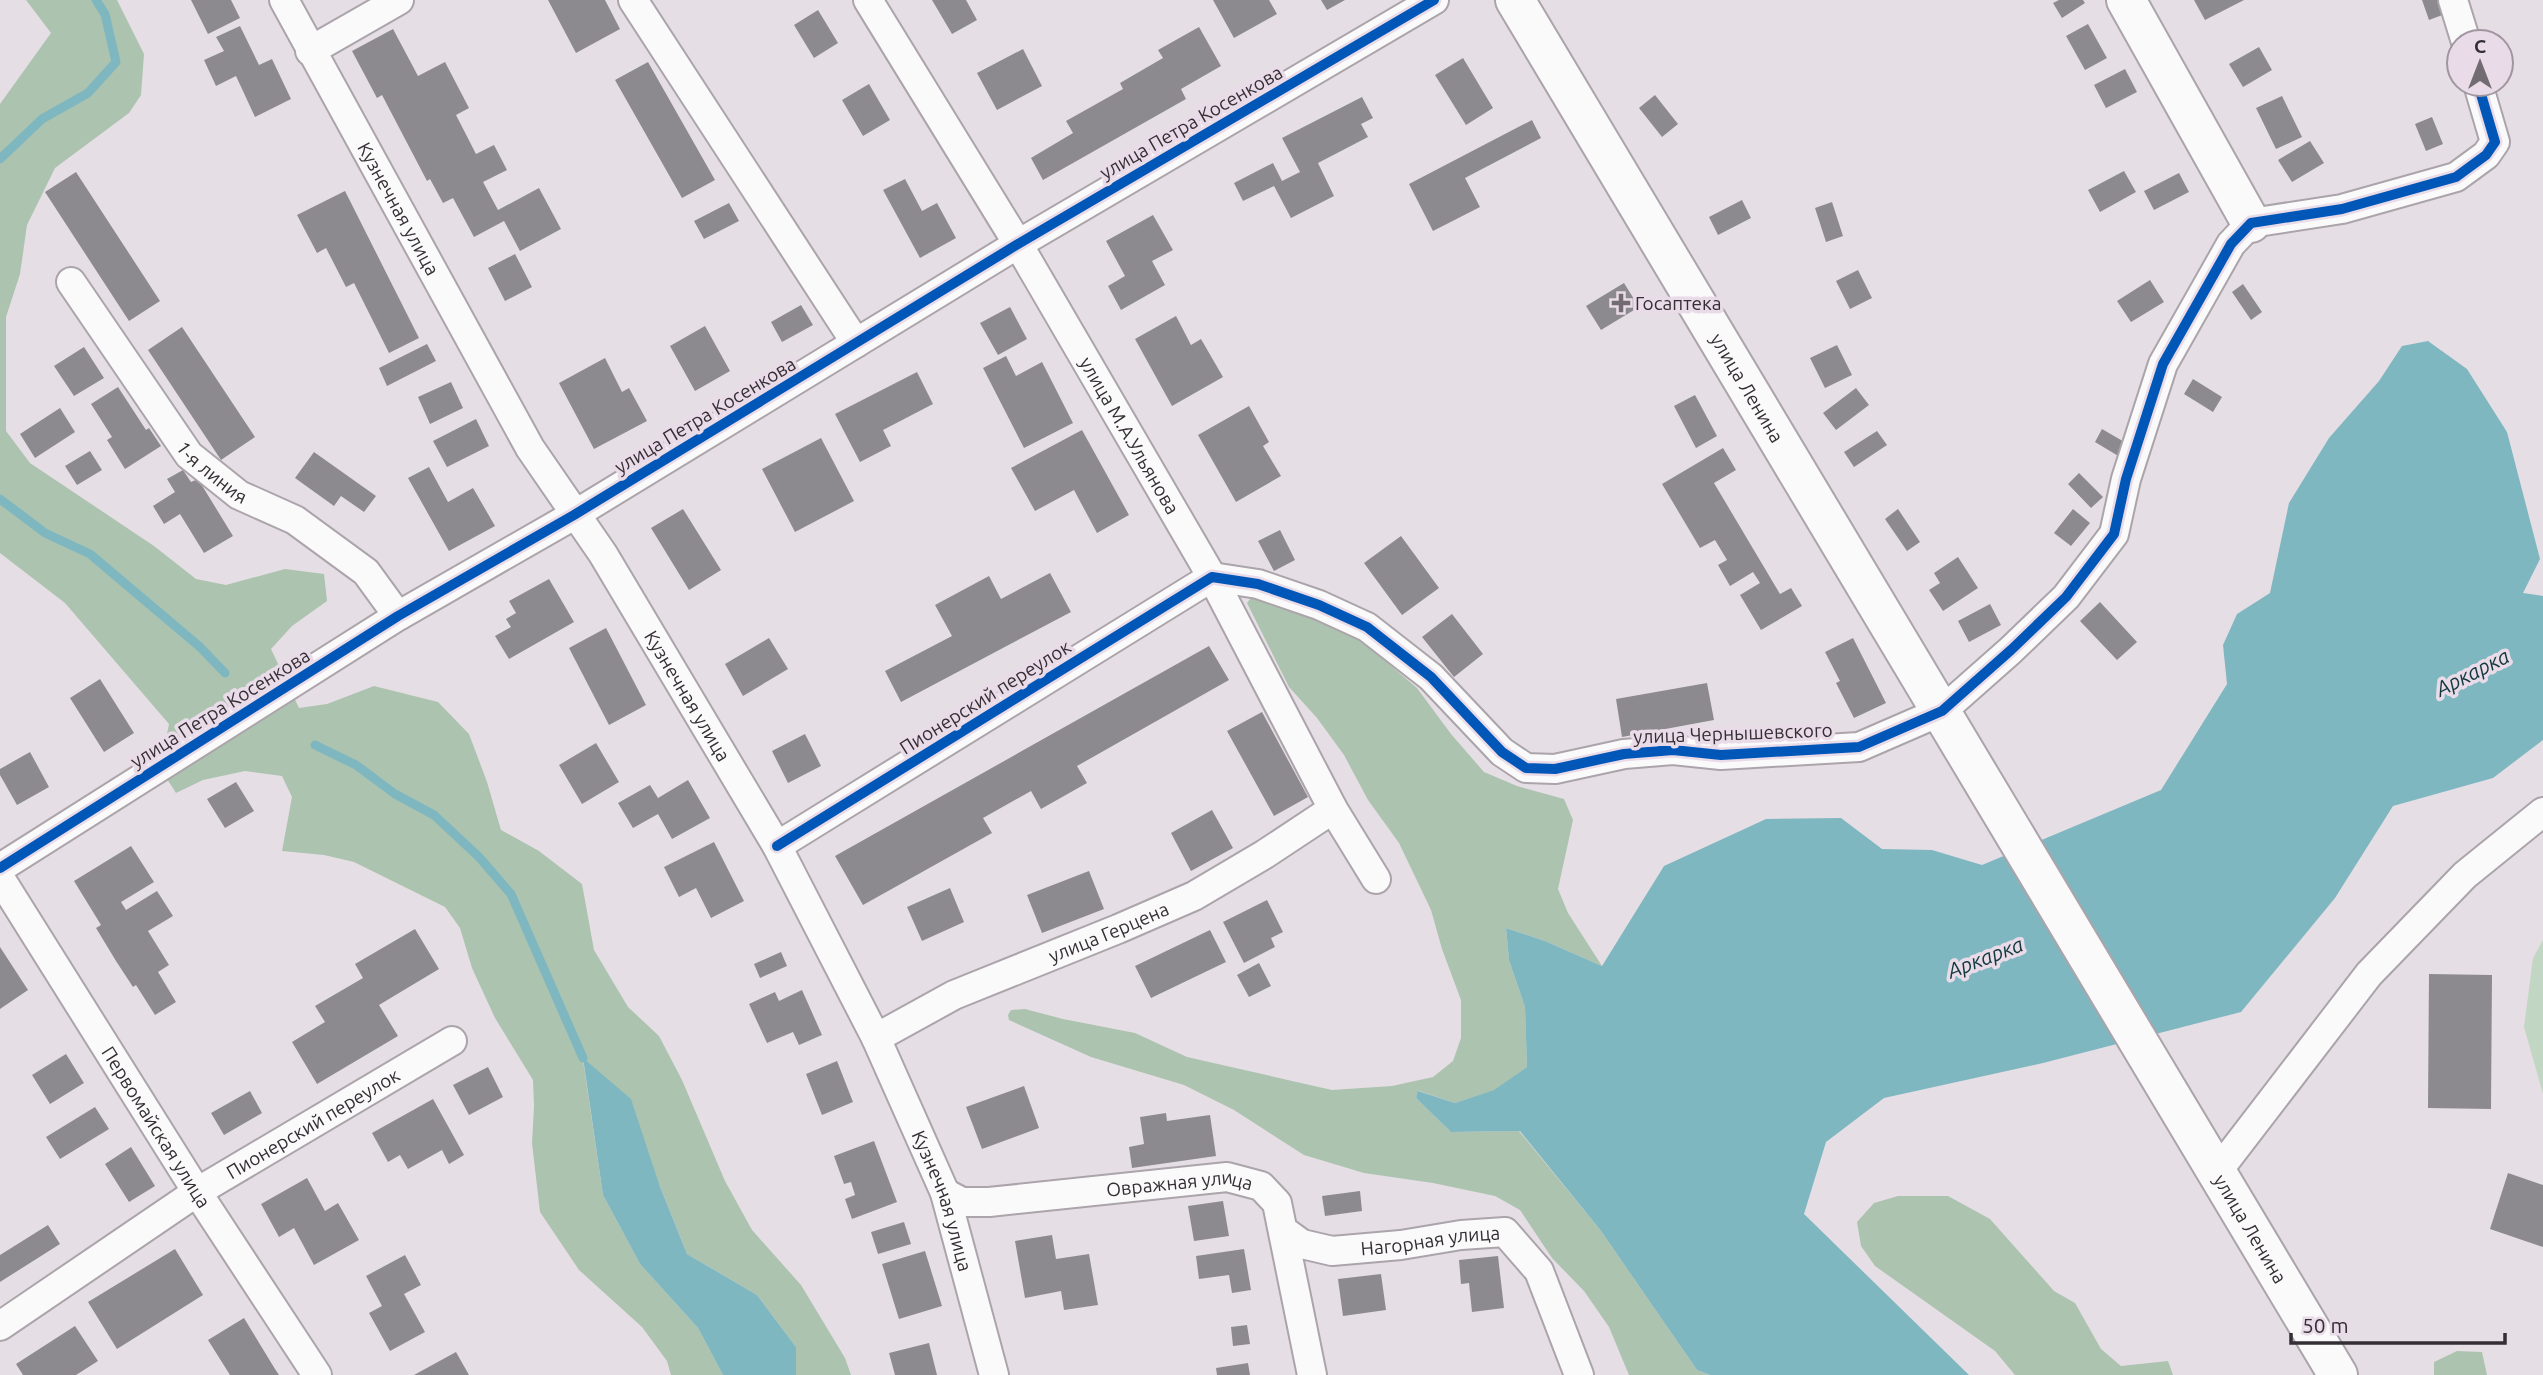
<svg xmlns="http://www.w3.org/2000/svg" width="2543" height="1375" viewBox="0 0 2543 1375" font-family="Ubuntu,sans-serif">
	<rect width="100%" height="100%" fill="#e6dee5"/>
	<path fill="#c2d6c4" d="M2543 940V1094L2524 1027 2533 958Z"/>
	<path fill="#acc3af" d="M26 0H117L144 54 141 95 129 113 55 168 27 225 20 274 6 317V431L30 463 154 546 196 579 226 585 285 569 324 574 327 601 292 626 271 649 299 708 327 704 374 686 438 702 469 734 487 782 501 830 539 851 582 884 594 950 628 1007 659 1036 682 1080 725 1181 752 1230 801 1285 845 1358 851 1375H796V1347L757 1295 687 1254 659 1184 583 1060 603 1195 640 1264 698 1328 723 1375H671L667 1361 642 1327 579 1270 540 1212 532 1143 534 1106 533 1080 495 1018 472 968 460 928 445 907 354 862 324 855 282 851 292 797 282 776 245 771 203 780 176 793 160 768 169 724 65 603 0 553V104L51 33Z
		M1254 594 1274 600 1363 642 1417 688 1451 734 1484 772 1517 786 1564 799 1573 820 1558 889 1568 913 1602 966 1545 941 1506 928 1509 960 1525 1007 1527 1067 1495 1090 1455 1103 1419 1091 1416 1098 1451 1132 1519 1131 1601 1231 1697 1370 1710 1375H1629L1609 1327 1584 1291 1552 1258 1520 1210 1495 1196 1433 1183 1364 1173 1304 1155 1234 1110 1184 1085 1091 1057 1009 1020 1008 1015 1011 1010 1025 1009 1063 1019 1135 1033 1187 1057 1332 1090 1392 1086 1433 1077 1453 1061 1461 1038V1000L1442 949 1431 910 1399 843 1368 800 1344 755 1317 718 1289 687 1247 603Z
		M1898 1196H1948L1990 1219 2054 1291 2075 1303 2101 1349 2121 1366 2168 1361 2173 1375H2015L1995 1351 1875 1266 1861 1246 1857 1222 1874 1203Z
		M2457 1351 2482 1352 2487 1375H2434V1362Z"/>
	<path fill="#7fb7c1" d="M2428 341 2467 369 2507 432 2540 559 2523 593 2543 596V740L2493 778 2393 806 2335 898 2241 1012 2043 1063 1884 1098 1826 1142 1804 1214 1969 1375H1710L1697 1370 1601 1231 1520 1131 1451 1132 1416 1098 1418 1091 1455 1103 1494 1090 1527 1067 1525 1007 1509 960 1506 928 1545 941 1602 966 1664 866 1766 819 1841 818 1882 849 1932 850 1982 865 2161 790 2227 684 2223 645 2237 614 2270 593 2289 503 2329 438 2379 381 2402 346Z
		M583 1058 631 1099 659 1184 687 1254 757 1295 796 1347V1375H723L698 1328 640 1264 603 1195Z"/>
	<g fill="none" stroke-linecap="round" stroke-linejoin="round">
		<path stroke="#7fb7c1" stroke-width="9" d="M0 159 42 119 88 93 116 62 105 14 96 0
			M0 499 45 533 90 554 200 647 225 673
			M315 745 356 765 395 794 434 815 479 857 511 894 583 1058"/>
	</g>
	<path fill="#8d8a8f" d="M191 0H231L240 18 208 34Z
		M548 0H605L620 29 576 53Z
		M932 0H966L977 20 952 34Z
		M1213 0H1269L1277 14 1234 38Z
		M1321 0H1345L1327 10Z
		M2059 0H2083L2085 3 2062 18 2053 3Z
		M2194 0H2244L2205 20Z
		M2422 0H2449L2453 11 2429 20Z
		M818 10 838 43 814 58 794 25Z
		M2088 24 2107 58 2085 70 2066 36Z
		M240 26 259 65 272 59 291 99 255 117 236 76 216 86 204 60 224 51 216 37Z
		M1199 27 1221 66 1181 89 1186 99 1043 180 1031 158 1073 133 1066 121 1123 89 1120 83 1163 58 1158 50Z
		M393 29 418 76 445 62 469 108 456 115 476 154 494 145 507 170 483 182 498 210 539 188 561 229 520 251 504 221 474 237 453 198 443 203 430 179 427 181 382 95 377 98 352 51Z
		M2259 47 2272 70 2243 87 2229 64Z
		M1023 49 1042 86 997 110 977 73Z
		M1463 58 1493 108 1466 125 1435 75Z
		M648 62 715 180 682 198 615 80Z
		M2125 69 2137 92 2106 108 2094 85Z
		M869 84 890 120 863 136 842 100Z
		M1655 95 1678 124 1662 137 1639 108Z
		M2282 96 2302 137 2276 149 2256 108Z
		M1362 97 1373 118 1361 124 1368 137 1318 163 1334 196 1291 218 1274 186 1243 201 1234 183 1265 167 1273 163 1282 181 1300 172 1282 138Z
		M2432 117 2443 144 2426 151 2415 124Z
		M1532 120 1541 138 1465 178 1480 207 1433 231 1409 184Z
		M2310 141 2324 163 2292 182 2278 160Z
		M2124 171 2136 192 2100 212 2088 190Z
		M76 172 160 301 129 321 45 192Z
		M2179 173 2189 192 2154 210 2144 191Z
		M905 179 922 211 937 203 956 238 920 258 883 190Z
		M345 191 419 338 389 353 354 283 346 287 326 248 317 253 297 215Z
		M1742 200 1751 218 1718 235 1709 217Z
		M1832 202 1843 236 1826 242 1815 208Z
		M729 203 739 221 704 239 694 221Z
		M1153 215 1173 250 1152 261 1165 285 1121 310 1108 286 1125 276 1106 241Z
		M515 254 532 287 505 301 488 268Z
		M1858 270 1872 298 1850 309 1836 281Z
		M2150 280 2164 302 2131 322 2117 301Z
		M1624 283 1639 307 1601 330 1586 306Z
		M2243 284 2262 312 2251 320 2232 292Z
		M801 305 813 325 782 342 771 322Z
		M1010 307 1027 339 998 355 980 323Z
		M1176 316 1191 345 1201 339 1223 377 1172 406 1135 339Z
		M705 326 730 371 695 391 670 346Z
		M182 327 255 437 221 460 148 350Z
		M427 344 436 361 387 386 379 368Z
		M1837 345 1852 375 1825 388 1810 358Z
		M84 347 104 378 74 396 54 366Z
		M1006 356 1016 376 1042 362 1073 423 1024 448 983 368Z
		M605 358 622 392 629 388 647 421 594 449 559 383Z
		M917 372 933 404 883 430 891 446 860 462 835 414Z
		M2193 379 2222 397 2213 412 2184 394Z
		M451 382 463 408 430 424 418 397Z
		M118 387 146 430 149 428 161 446 125 469 107 440 112 437 91 404Z
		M1856 388 1869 405 1836 430 1823 413Z
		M1695 395 1717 436 1696 448 1674 406Z
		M1249 406 1269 442 1263 446 1281 476 1236 502 1198 435Z
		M60 408 75 432 35 458 20 434Z
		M476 419 489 446 447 467 433 441Z
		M2102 429 2133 447 2125 460 2095 442Z
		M1082 430 1129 515 1097 533 1074 490 1035 511 1011 468Z
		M1877 431 1887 445 1854 467 1844 452Z
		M821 438 854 501 795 532 762 469Z
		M1723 448 1736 470 1714 483 1780 594 1791 588 1802 606 1761 630 1740 595 1760 583 1753 572 1730 586 1718 565 1727 560 1715 540 1700 548 1662 484Z
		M90 451 102 470 77 485 65 466Z
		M314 452 376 496 364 512 341 496 334 506 295 478Z
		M429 467 448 502 473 488 495 526 449 551 408 478Z
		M183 470 191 482 198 479 233 536 204 553 180 514 164 524 153 506 175 492 167 479Z
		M2079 473 2103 497 2091 508 2068 484Z
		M683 509 721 570 689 590 651 528Z
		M1898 509 1920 542 1907 551 1885 519Z
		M2073 509 2090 523 2071 546 2054 533Z
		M1280 530 1295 560 1274 571 1258 541Z
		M1401 536 1439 588 1402 615 1364 563Z
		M1958 557 1978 588 1943 611 1929 590 1940 583 1934 573Z
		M1050 573 1071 612 901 702 885 671 952 636 935 605 989 576 1001 599Z
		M549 579 574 622 509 659 495 636 511 627 506 619 516 613 509 601Z
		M2100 602 2137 642 2117 660 2080 621Z
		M1990 604 2001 625 1969 642 1958 621Z
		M1452 614 1483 654 1454 677 1422 637Z
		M606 628 646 705 609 725 569 648Z
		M769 638 788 669 743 696 725 664Z
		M1853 638 1886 703 1854 718 1836 683 1840 681 1825 652Z
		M1209 646 1229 680 1077 766 1087 783 1041 809 1031 791 983 818 992 833 863 905 835 856Z
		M100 679 134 733 104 752 70 698Z
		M1707 683 1714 720 1622 737 1616 699Z
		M1262 712 1308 797 1274 816 1227 731Z
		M805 734 821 766 788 783 772 751Z
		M596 743 619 782 582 804 559 765Z
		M30 752 49 787 17 805 0 775V769Z
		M688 780 710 818 672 839 658 814 633 828 618 803 650 785 658 798Z
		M236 782 254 811 225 828 207 799Z
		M1212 810 1233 848 1191 871 1171 833Z
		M714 842 744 901 711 918 696 888 679 897 664 867Z
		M131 846 154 882 121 902 126 910 157 891 173 916 148 931 169 965 158 972 176 1002 155 1015 136 985 133 987 116 961 96 928 101 925 74 881Z
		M1089 871 1104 909 1042 933 1027 895Z
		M950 888 964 922 922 941 907 907Z
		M1267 900 1283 932 1271 938 1275 947 1244 963 1223 922Z
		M415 929 439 969 379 1005 398 1036 317 1084 292 1042 325 1022 315 1006 363 978 355 964Z
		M1210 930 1226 962 1151 998 1135 966Z
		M0 947 28 990 0 1009Z
		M781 952 787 966 760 978 754 964Z
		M1259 963 1271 986 1249 997 1237 975Z
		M2429 974 2492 975 2491 1109 2428 1108Z
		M802 990 822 1035 799 1045 793 1032 767 1043 749 1004 775 992 779 1001Z
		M66 1054 84 1083 50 1104 32 1075Z
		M837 1061 853 1102 822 1115 806 1074Z
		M488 1067 503 1097 469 1115 453 1085Z
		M1024 1086 1039 1128 982 1149 966 1107Z
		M250 1091 262 1113 224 1135 211 1113Z
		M433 1099 464 1155 449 1164 442 1150 408 1169 400 1155 388 1162 372 1133Z
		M95 1107 109 1129 60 1159 46 1137Z
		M1166 1113 1167 1121 1210 1115 1216 1156 1132 1168 1129 1147 1144 1144 1140 1117Z
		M874 1141 897 1202 852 1219 845 1199 855 1195 851 1182 844 1184 834 1156Z
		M131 1147 155 1186 129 1202 105 1164Z
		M2508 1173 2543 1185V1247L2490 1229Z
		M307 1178 325 1211 338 1203 359 1240 314 1265 294 1228 279 1237 261 1204Z
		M1360 1191 1362 1211 1325 1216 1322 1196Z
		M1223 1201 1229 1236 1194 1241 1188 1206Z
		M904 1222 911 1244 878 1254 871 1232Z
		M48 1225 60 1244 0 1282V1255Z
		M1052 1235 1056 1259 1089 1254 1098 1305 1064 1310 1061 1291 1025 1298 1015 1241Z
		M175 1249 203 1295 117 1349 88 1302Z
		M1244 1249 1251 1290 1232 1293 1229 1275 1199 1279 1196 1256Z
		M925 1251 942 1306 899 1319 882 1264Z
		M405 1255 421 1285 404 1294 425 1332 390 1351 369 1313 382 1306 366 1276Z
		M1498 1256 1504 1308 1472 1312 1469 1283 1461 1284 1459 1260Z
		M1381 1274 1386 1310 1343 1316 1338 1279Z
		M244 1318 275 1369 279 1375H230L208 1340Z
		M1247 1325 1250 1344 1233 1346 1231 1327Z
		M75 1326 98 1361 76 1375H23L16 1364Z
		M929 1343 937 1375H895L889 1353Z
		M456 1352 469 1375H414Z
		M1248 1363 1250 1375H1217L1216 1368Z"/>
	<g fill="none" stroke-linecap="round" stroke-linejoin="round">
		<g stroke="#aba4aa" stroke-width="32">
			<g id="street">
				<path id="s1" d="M284 0 530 448 603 554 777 846 876 1038 945 1193 994 1375"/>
				<path d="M633 0 856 343"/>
				<path id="s2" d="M868 0 1018 244 1212 577 1333 809 1376 879"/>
				<path d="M2453 0 2466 42"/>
				<path d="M310 51 399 0"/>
				<path id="s3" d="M71 282 189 455 239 495 295 520 366 572 398 616"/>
				<path d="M777 846 1212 577 1258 584 1319 605 1367 627 1431 677 1502 752 1526 768 1555 769 1624 754 1673 750 1721 755 1859 747 1942 711 2011 650 2066 597 2114 534 2126 479 2163 364 2231 244 2251 223 2342 209 2456 177 2486 155 2495 142 2478 84"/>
				<path d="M0 868 398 616 574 515 1018 244 1434 0"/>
				<path id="s4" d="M0 878 197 1192 317 1375"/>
				<path id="s5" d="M876 1038 954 995 1118 929 1194 896 1265 854 1333 809"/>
				<path d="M2217 1172 2369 974 2465 875 2543 812"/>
				<path id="s6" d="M945 1193 962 1202H989L1227 1177 1261 1186 1277 1203 1312 1375"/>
				<path id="s7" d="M1284 1231 1302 1244 1332 1251 1401 1245 1461 1235 1505 1232 1539 1271 1579 1375"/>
				<path id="s8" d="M0 1326 197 1192 452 1041"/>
			</g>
		</g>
		<g stroke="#aba4aa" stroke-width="42">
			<g id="secondary">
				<path id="s9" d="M1515 0 2338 1375"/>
				<path d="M2126 0 2251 223"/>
			</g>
		</g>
		<use href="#street" stroke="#fbfafb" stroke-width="28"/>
		<use href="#secondary" stroke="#fbfafb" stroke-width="38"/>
		<g stroke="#e9dbe8" stroke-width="15">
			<path id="cycleway" d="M777 846 1212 577 1258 584 1319 605 1367 627 1431 677 1502 752 1526 768 1555 769 1624 754 1673 750 1721 755 1859 747 1942 711 2011 650 2066 597 2114 534 2126 479 2163 364 2231 244 2251 223 2342 209 2456 177 2486 155 2495 142 2478 84
				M0 868 398 616 574 515 1018 244 1434 0"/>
		</g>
		<use href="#cycleway" stroke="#0057b8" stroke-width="10"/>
	</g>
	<path fill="#726c72" stroke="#e9dbe8" stroke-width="2.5" d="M1617.5 292.5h7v7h7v7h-7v7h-7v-7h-7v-7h7z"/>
	<g text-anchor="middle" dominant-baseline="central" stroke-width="7" stroke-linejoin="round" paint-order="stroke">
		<g font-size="19" fill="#342f34" stroke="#e9dbe8">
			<text transform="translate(1191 122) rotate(-30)">улица Петра Косенкова</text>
			<text stroke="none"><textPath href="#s1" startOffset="238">Кузнечная улица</textPath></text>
			<text stroke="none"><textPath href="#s9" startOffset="452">улица Ленина</textPath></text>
			<text transform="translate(705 415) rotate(-31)">улица Петра Косенкова</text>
			<text stroke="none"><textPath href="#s2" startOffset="508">улица М.А.Ульянова</textPath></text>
			<text stroke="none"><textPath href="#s3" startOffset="238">1-я линия</textPath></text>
			<text stroke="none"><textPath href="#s1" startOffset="805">Кузнечная улица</textPath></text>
			<text transform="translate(985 697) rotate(-32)">Пионерский переулок</text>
			<text transform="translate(220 708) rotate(-32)">улица Петра Косенкова</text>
			<text transform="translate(1733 733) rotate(-2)">улица Чернышевского</text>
			<text stroke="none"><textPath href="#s5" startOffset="256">улица Герцена</textPath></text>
			<text stroke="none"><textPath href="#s8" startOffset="373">Пионерский переулок</textPath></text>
			<text stroke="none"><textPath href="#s4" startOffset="294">Первомайская улица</textPath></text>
			<text stroke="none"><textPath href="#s6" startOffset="238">Овражная улица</textPath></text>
			<text stroke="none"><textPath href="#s1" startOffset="1372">Кузнечная улица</textPath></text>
			<text stroke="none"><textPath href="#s9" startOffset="1432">улица Ленина</textPath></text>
			<text stroke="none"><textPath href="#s7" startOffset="152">Нагорная улица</textPath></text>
		</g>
		<g font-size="19" fill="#342f34" stroke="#e9dbe8" text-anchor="start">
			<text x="1635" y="303">Госаптека</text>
		</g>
		<g font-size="21" font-style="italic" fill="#10383d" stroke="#e9dbe8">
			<text transform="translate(2472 672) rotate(-27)">Аркарка</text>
			<text transform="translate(1985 957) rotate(-21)">Аркарка</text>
		</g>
	</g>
	<g transform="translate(2480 63)"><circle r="33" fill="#e9dbe8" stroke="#a196a0" stroke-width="2"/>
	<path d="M0-5L12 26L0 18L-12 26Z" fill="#726c72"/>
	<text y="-10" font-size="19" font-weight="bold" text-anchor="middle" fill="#342f34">С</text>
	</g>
	<path d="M2291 1333v10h214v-10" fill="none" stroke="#342f34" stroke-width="3.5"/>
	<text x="2302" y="1333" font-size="21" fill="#342f34" stroke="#e9dbe8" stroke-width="5" paint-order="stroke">50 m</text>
</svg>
